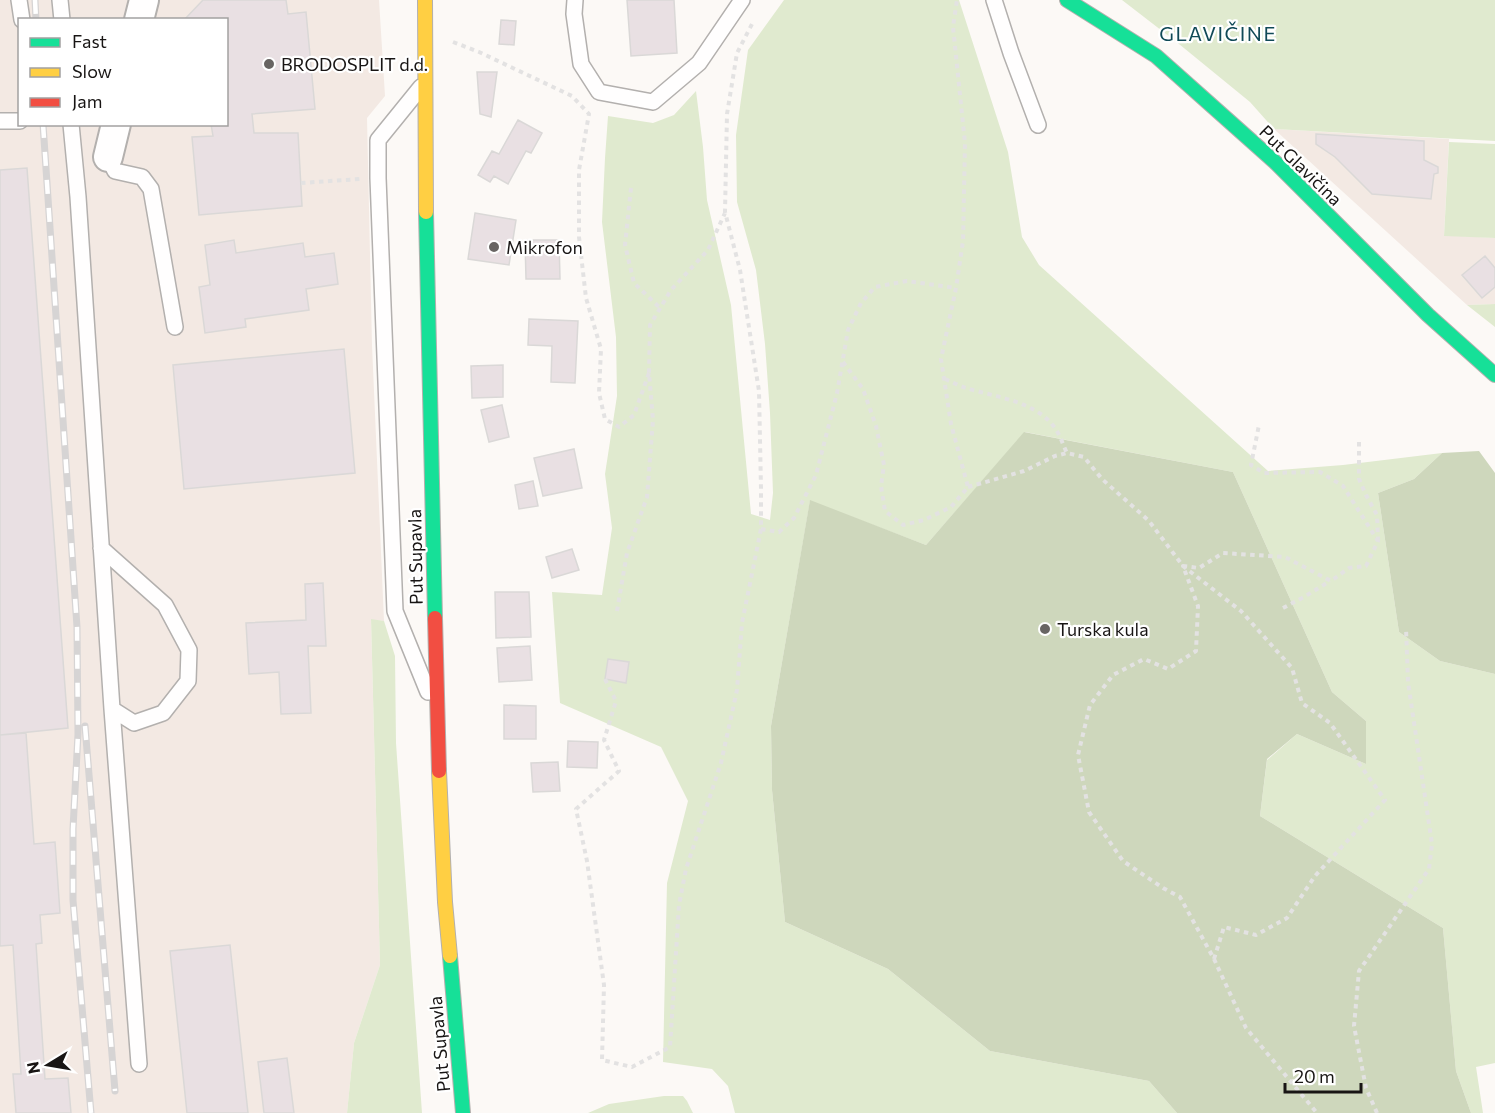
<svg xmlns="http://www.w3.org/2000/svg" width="1495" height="1113" viewBox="0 0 1495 1113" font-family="Commissioner,sans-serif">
	<rect width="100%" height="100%" fill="#fcf9f6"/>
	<path fill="#f3e9e3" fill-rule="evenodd" d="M0 0H379L385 96 367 118 372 345 384 621 371 620 380 965 354 1043 347 1113H0ZM20 20H226V124H20Z
		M1274 129 1449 139 1444 235 1495 238V304L1467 305Z"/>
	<path fill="#e0eacf" d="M784 0H959L1008 152 1022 237 1039 265 1268 471 1343 465 1442 453 1414 479 1378 493 1399 632 1440 661 1495 674V1063L1476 1067 1483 1113H1471L1456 1071 1443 928 1260 816 1267 760 1297 734 1366 764V721L1332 692 1233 472 1025 432 926 545 810 501 771 726 772 790 785 922 888 969 990 1051 1149 1081 1177 1113H735L728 1086 712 1069 663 1062 667 883 688 801 661 747 560 703 552 592 602 595 612 528 605 474 617 396 616 337 602 222 605 158 608 116 653 123 674 115 696 91 703 147 707 200 731 305 751 514 770 520 773 493 770 413 765 344 756 270 737 202 736 135 748 50Z
		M1122 0H1495V141L1274 129 1250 102 1179 44Z
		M1449 142 1495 144V238L1444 236Z
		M1495 304V327L1467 305Z
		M371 619 384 621 395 656 396 743 422 1113H347L354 1043 380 965Z
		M664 1096H683L687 1101 693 1113H588L609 1104Z"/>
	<path fill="#ced7bc" d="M1024 432 1233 472 1332 692 1366 721V764L1297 734 1267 759 1260 816 1443 928 1456 1071 1471 1113H1177L1149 1081 990 1051 888 969 785 922 772 790 771 726 810 500 926 545Z
		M1479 451 1495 473V674L1440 661 1399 632 1378 493 1414 479 1442 453Z"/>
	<path fill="#e9e0e3" stroke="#dad8d7" stroke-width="1.5" d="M203 0H286L288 14 306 12 315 109 252 114 254 133H298L302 206 199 215 192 137 213 136 211 124H226V20H184Z
		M627 0H674L677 53 631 56Z
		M501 20 516 21 514 45 499 44Z
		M477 72H497L491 117 480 114Z
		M518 120 542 133 531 153 526 151 508 184 494 176 490 182 478 175 492 151 499 154Z
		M1316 134 1424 141V160L1438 167V173L1434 174 1431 199 1372 194 1335 157 1316 144Z
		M27 168 68 728 0 735V170Z
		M475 213 516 220 509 265 468 259Z
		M234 240 236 253 303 243 305 257 334 253 338 284 306 289 309 310 245 319 246 327 205 333 199 287 210 285 205 245Z
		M525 240H559L560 279H526Z
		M1485 256 1495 268V287L1482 298 1462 275Z
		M529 319 578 321 575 383 551 382 552 346 528 345Z
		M344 349 355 473 184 489 173 365Z
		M503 365V397L472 398 471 366Z
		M502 405 509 437 489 442 481 410Z
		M574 449 582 488 543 496 534 458Z
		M533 481 538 506 519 509 515 485Z
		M572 549 579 570 552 578 546 557Z
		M323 583 326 646H308L311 713 281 714 279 672 249 674 246 623 306 620 305 584Z
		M495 592H529L531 637 496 638Z
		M530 646 532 680 499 682 497 648Z
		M608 659 629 662 626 683 605 679Z
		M504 705 536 706V739H504Z
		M26 733 34 844 55 842 60 913 40 915 42 943 36 944 45 1079 68 1078 71 1113H16L13 1074H21L13 945 0 946V735Z
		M568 741 598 742 597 768 567 767Z
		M558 762 560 791 533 792 531 763Z
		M230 945 248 1113H187L170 951Z
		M287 1058 294 1113H264L258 1062Z"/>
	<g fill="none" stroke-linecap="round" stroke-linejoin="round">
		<g stroke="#b3b0ae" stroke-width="18">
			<path id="lane" d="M19 0 22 20
				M60 0 62 20
				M575 0 574 14 581 64 599 92 653 102 699 63 742 0
				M994 0 1011 53 1038 125
				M421 87 378 140V178L395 611 428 692
				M0 121H20
				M71 124 78 197 112 709 139 1064
				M108 157 115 171 142 177 151 189 175 327
				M101 548 165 605 189 650 188 681 163 713 134 723 112 709"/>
		</g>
		<g stroke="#b3b0ae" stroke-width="32">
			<path id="street" d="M139 20 144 0
				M108 157 116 124"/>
		</g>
		<g stroke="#b3b0ae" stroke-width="16">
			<path id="fast" d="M1067 0 1156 56 1275 162 1428 315 1495 375
				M426 212 435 618
				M450 956 463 1113"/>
		</g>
		<g stroke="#b3b0ae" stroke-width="16">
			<path id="slow" d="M425 0 426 212
				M439 771 445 902 450 956"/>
		</g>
		<g stroke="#b3b0ae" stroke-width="16">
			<path id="jam" d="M435 618 439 771"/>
		</g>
		<path stroke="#e3e2e2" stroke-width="4" stroke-dasharray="4.5 4.5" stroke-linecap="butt" d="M453 42 479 52 572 96 589 114 579 170V237L586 298 601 349 599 393 605 419 619 427 634 415 649 373
			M301 183 360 179
			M631 188 625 245 634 283 660 308
			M843 362 863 389 876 426 884 465 881 486 885 511 903 525 924 520 951 507 968 487 951 424 941 359 956 288 963 241 965 143 953 27 957 0
			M945 379C952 382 959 386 966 388 995 397 1036 401 1055 428 1060 435 1063 445 1067 453
			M1359 442V479L1366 495 1377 515 1378 540
			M968 487 1024 471 1055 456 1067 453 1084 457 1102 479 1149 521 1183 566 1199 568 1223 553 1285 557 1331 581 1349 568 1366 566 1378 541 1343 486 1320 472 1264 473 1251 465 1259 425
			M761 529 779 532 794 518 816 475 837 393 848 330 861 303 875 287 907 281 956 288
			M1283 608 1304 597 1330 581
			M617 611 627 553 647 497 653 420 649 373 650 325 671 290 708 250 725 213
			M605 679 616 701 604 740 619 771 576 809 587 861 604 985 602 1060 632 1067 670 1047 679 905 686 869 721 763 737 690 742 623 761 529V489L759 391 740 270 725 212 727 114 737 53 752 24
			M1214 959 1224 927 1256 935 1287 918 1315 876 1385 800 1330 723 1302 703 1292 668 1241 611 1183 566 1198 606 1196 651 1168 669 1144 659 1113 675 1090 705 1078 755 1089 812 1123 861 1163 888 1180 897 1214 959 1246 1028 1317 1113
			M1377 1113 1366 1088 1354 1026 1359 971 1429 869 1432 844 1408 682 1406 628"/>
		<use href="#lane" stroke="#fffefe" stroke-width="15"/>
		<use href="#street" stroke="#fffefe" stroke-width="28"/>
		<use href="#fast" stroke="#16e098" stroke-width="14"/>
		<use href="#slow" stroke="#ffcf43" stroke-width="14"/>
		<use href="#jam" stroke="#f24e42" stroke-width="14"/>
		<g stroke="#d6d4d4" stroke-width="7">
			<path id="rail" d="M35 0 36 20
				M43 124 77 627 78 734 73 829V900L91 1113
				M85 726 115 1091"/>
		</g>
		<use href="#rail" stroke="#fff" stroke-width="4.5" stroke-dasharray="14" stroke-linecap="butt"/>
	</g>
	<g fill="#686563" stroke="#fff" stroke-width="2">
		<circle cx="269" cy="64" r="6"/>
		<circle cx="494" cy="247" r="6"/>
		<circle cx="1045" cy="629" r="6"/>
	</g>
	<g text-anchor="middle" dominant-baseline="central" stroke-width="4.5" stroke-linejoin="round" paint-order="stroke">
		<g font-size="18" fill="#181514" stroke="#fff" text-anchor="start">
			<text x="281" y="64">BRODOSPLIT d.d.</text>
			<text x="506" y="247">Mikrofon</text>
			<text x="1057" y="629">Turska kula</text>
		</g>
		<g font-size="18" fill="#181514" stroke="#fff">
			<text transform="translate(1301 165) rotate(44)">Put Glavičina</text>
			<text transform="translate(415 557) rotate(-91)">Put Supavla</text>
			<text transform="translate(439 1044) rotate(-95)">Put Supavla</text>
		</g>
		<g font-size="20" letter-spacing="1.5" fill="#114a57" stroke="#fff">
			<text x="1218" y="33">GLAVIČINE</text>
		</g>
	</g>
	<rect x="18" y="18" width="210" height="108" fill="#ffffff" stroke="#a3a1a1" stroke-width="1.5"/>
	<rect x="30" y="38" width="30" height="9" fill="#16e098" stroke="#a3a1a1" stroke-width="1.5"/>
	<text x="72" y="48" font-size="18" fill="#181514">Fast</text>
	<rect x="30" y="68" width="30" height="9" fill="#ffcf43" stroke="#a3a1a1" stroke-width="1.5"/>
	<text x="72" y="78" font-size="18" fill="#181514">Slow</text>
	<rect x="30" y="98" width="30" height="9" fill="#f24e42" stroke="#a3a1a1" stroke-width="1.5"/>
	<text x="72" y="108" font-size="18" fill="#181514">Jam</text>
	<g transform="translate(48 1065) rotate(259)" stroke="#ffffff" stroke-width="4.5" paint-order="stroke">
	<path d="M0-4.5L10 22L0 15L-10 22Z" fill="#181514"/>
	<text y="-9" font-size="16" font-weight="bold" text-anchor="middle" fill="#181514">N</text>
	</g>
	<path d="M1285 1083v9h76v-9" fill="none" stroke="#181514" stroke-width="3"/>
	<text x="1294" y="1083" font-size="18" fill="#181514" stroke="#ffffff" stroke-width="4.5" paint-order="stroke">20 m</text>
</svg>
